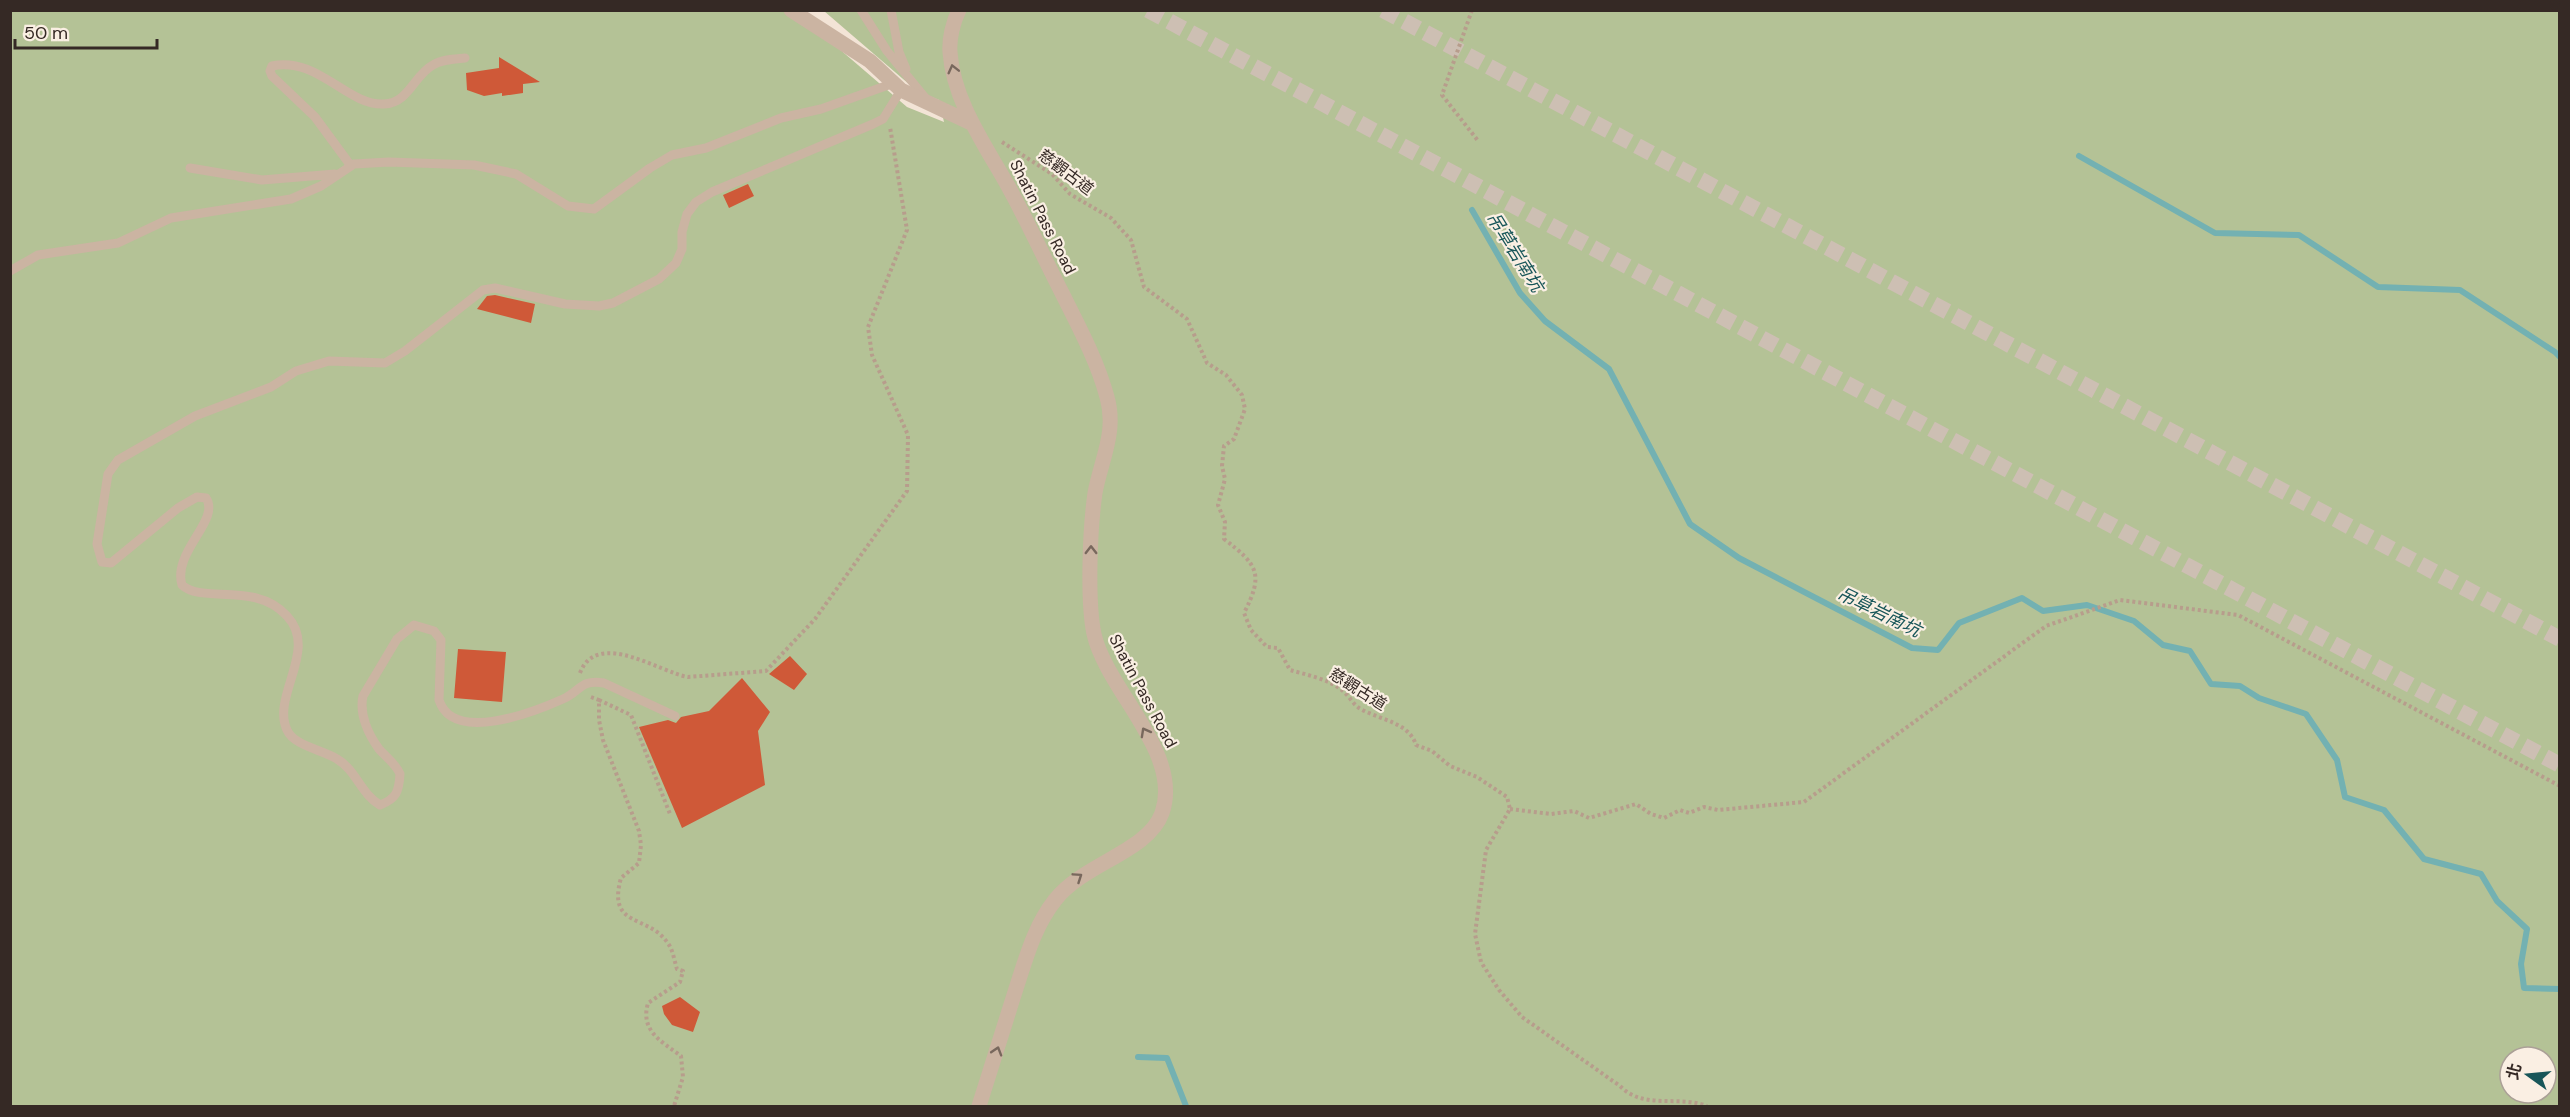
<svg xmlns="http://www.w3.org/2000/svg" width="2570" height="1117" viewBox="0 0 2570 1117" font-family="'DM Sans','Noto Sans TC',sans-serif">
	<rect width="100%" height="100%" fill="#f3e4d6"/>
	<path fill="#b4c296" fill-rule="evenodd" d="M10 11H795L907 107 944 122 939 100 917 91 824 11H2559V1106H11ZM2510 1057H2546V1093H2510Z"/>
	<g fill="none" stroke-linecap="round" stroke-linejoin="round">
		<path stroke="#73b1b2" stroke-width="6" d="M2079 156 2215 233 2299 235 2378 287 2460 290 2555 352 2560 357
			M1472 210 1520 293 1545 321 1609 369 1690 524 1739 558 1912 648 1938 650 1959 623 2022 598 2043 611 2087 605 2134 621 2163 645 2190 651 2211 684 2240 686 2259 698 2306 714 2337 760 2345 797 2384 810 2424 859 2481 874 2497 901 2527 929 2521 964 2524 988 2560 989
			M1138 1057 1167 1058 1186 1106"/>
	</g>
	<path fill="#cf5938" d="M499 57 540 82 523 84V93L502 96V93L484 96 467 90 466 73 499 68Z
		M748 184 754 196 729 208 723 195Z
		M495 295 535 304 531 323 477 309 487 296Z
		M458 649 506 652 502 702 454 698Z
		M790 656 807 674 794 690 769 674Z
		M742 678 770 712 758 731 765 785 682 828 639 727 668 720 676 723 681 717 709 711Z
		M680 997 700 1012 693 1032 672 1025 664 1014 662 1006Z"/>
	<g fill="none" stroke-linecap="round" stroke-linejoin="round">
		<path stroke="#cdbfb3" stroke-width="16" stroke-dasharray="16 8" stroke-linecap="butt" d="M1148 10 2560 765
			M1383 10 2560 639"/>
		<path stroke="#b79d8c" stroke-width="4" stroke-dasharray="3 3" stroke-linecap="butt" d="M1472 10 1442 95 1479 142
			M1002 142 1052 174 1070 194 1111 218 1131 240 1144 287 1187 319 1207 363 1226 375 1242 395 1245 409 1234 439 1224 446 1222 466 1225 479 1218 505 1225 522 1224 539C1258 565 1264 574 1244 613L1251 630 1267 647 1278 648 1290 670C1307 675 1329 679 1343 691 1349 696 1353 704 1359 708 1379 720 1409 722 1416 745L1432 751 1450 766 1477 777 1507 797 1510 809 1486 850 1475 934 1481 962 1499 990 1522 1017 1620 1086C1643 1110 1678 1095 1707 1106
			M580 673C597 628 661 673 688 677L766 671 815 619 907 491 908 435 872 355 868 327 907 230 890 127
			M591 697 599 700V720L603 740 639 831 641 845 639 863 621 878C607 928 647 914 667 942 673 949 674 960 677 969L683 971 680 982 648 1003C640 1031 661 1041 681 1056L683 1077 674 1106
			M599 700 631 715 670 814
			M1510 809 1551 814 1574 811 1589 818 1636 804 1651 814 1664 818 1680 810 1689 813 1704 807 1718 810 1804 802 2046 626 2120 600 2238 615 2560 786"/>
		<path stroke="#cbb4a2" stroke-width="9" d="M861 10 887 51 927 100
			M891 10 899 52 906 69
			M351 166 315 117 272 76 270 71 272 66C318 56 347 106 384 104 409 103 414 75 433 65 442 59 455 59 465 58
			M190 168 262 180 335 174
			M10 271 38 255 118 243 171 218 291 199 321 186 354 164 389 162 474 165 516 174 568 206 594 209 650 168 672 155 706 148 781 118 821 109 894 83
			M675 716 604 683C580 679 581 691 563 699 534 712 453 744 439 700L441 640 434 631 414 625 397 639 363 696C359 714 368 734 379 749 386 757 396 764 400 774 399 792 396 799 380 805 361 794 356 770 337 759 323 750 294 746 287 730 271 696 319 650 287 616 256 581 202 604 182 585 172 552 221 520 206 498L197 497 178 508 111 563 102 562 97 544 108 474 118 460 195 416 271 387 296 371 329 361 385 363 405 351 483 290 495 288 565 304 599 306 613 303 659 279 676 263 682 249V232L687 214 696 202 712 192 873 124 883 119 901 90"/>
		<path stroke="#cbb4a2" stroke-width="15" d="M791 10 870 61 901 90 973 124
			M959 10C953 22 949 39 950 52 953 100 985 145 1008 186 1027 220 1043 256 1061 291 1078 325 1097 360 1107 397 1117 432 1101 460 1095 493 1090 528 1087 600 1094 634 1107 691 1183 753 1162 813 1148 852 1084 863 1055 900 1033 928 1025 962 1014 995 1002 1032 991 1069 979 1106"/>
	</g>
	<defs><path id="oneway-chevron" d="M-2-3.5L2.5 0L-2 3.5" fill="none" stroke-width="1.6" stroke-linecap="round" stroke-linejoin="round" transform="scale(1.5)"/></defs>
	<g stroke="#78685d">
		<use href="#oneway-chevron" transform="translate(953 69) rotate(-104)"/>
		<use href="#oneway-chevron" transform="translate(1091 550) rotate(-90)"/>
		<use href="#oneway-chevron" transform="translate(1145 732) rotate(-119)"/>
		<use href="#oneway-chevron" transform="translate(1078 877) rotate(-34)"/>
		<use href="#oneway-chevron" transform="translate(997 1051) rotate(-73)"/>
	</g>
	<g text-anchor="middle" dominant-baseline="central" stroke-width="4.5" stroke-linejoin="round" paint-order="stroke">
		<g font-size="16" fill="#352925" stroke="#faefe3">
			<text transform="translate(1066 172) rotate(37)">慈觀古道</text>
			<text transform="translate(1043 217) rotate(63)">Shatin Pass Road</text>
			<text transform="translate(1358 689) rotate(32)">慈觀古道</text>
			<text transform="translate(1143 691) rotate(62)">Shatin Pass Road</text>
		</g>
		<g font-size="18" font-style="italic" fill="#185659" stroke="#faefe3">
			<text transform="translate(1515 252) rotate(58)">吊草岩南坑</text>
			<text transform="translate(1879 612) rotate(26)">吊草岩南坑</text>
		</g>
	</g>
	<rect width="2570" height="1117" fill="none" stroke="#352925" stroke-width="24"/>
	<g transform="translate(2528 1075) rotate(285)"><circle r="28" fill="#faefe3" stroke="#aba097" stroke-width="1.5"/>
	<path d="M0-4.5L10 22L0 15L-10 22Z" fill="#185659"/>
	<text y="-9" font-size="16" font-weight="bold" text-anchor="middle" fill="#352925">北</text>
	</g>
	<path d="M15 39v9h142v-9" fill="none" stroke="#352925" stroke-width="3"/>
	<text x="24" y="39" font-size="18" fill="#352925" stroke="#faefe3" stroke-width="4.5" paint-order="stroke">50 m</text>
</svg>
